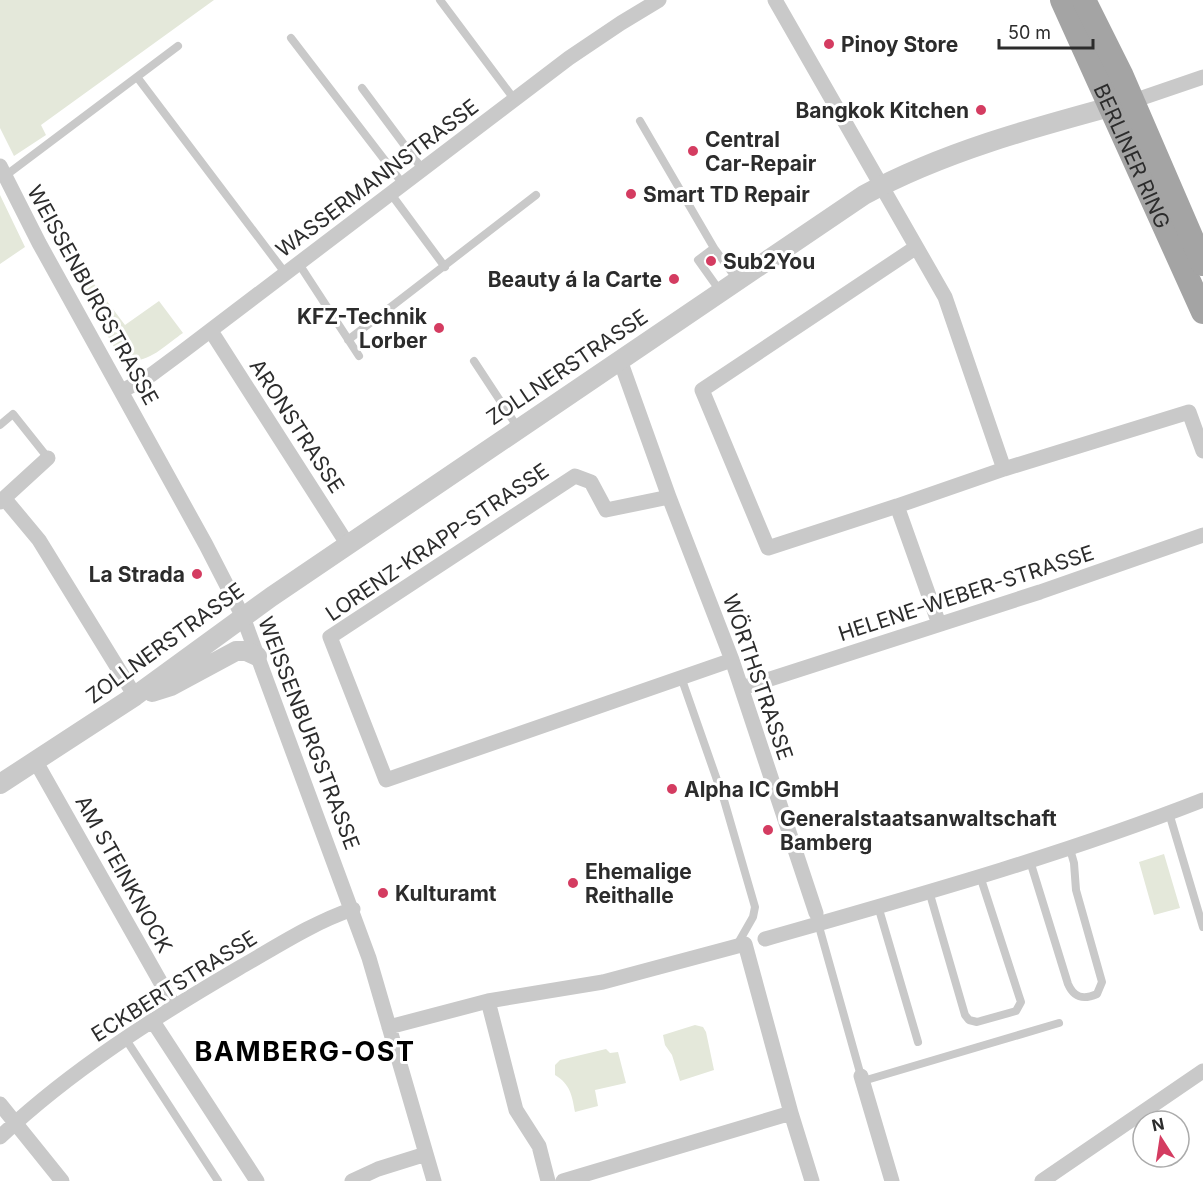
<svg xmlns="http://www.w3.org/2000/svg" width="1203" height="1181" viewBox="0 0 1203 1181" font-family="Inter,sans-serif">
	<rect width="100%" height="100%" fill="#fff"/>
	<path fill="#e4e8da" d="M0 0H214L41 125 46 135 14 156 0 128Z
		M0 195 25 247 0 264Z
		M94 284 125 325 159 301 183 333C165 345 142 371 119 356L83 292Z
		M1164 854 1180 908 1154 915 1139 862Z
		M695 1025 703 1027 706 1032 714 1070 680 1081 672 1055 665 1045 663 1035Z
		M606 1049 610 1053 618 1052 626 1083 595 1090 598 1106 575 1112C572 1095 570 1084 555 1075V1065L560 1060Z"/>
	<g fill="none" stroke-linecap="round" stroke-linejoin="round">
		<path stroke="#c9c9c9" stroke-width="8" d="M440 0 514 99
			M291 38 403 184
			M137 77 286 274
			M362 88 423 170
			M640 121 714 248
			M5 176 178 46
			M391 194 445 267
			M299 264 359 356
			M720 291 698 260 714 248 738 281
			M348 340 536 195
			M474 361 518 428
			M0 425 13 414 48 458
			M681 677 724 800 755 907 753 917 737 945
			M1169 813 1203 927
			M1030 861 1068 984C1074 998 1083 1000 1097 994L1102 982 1076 890 1074 863 1070 849
			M929 891 965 1015 969 1020 977 1022 1016 1011 1021 1002 1019 996 980 876
			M878 906 918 1042
			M818 923 861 1076
			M125 1038 218 1181
			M863 1081 1059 1023"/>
		<path stroke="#c9c9c9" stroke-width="15" d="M775 0 945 297 1004 469
			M1133 101 1203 77
			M0 166 39 243 206 545 243 617 369 958 434 1181
			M211 331 348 545
			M620 360 669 497 732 660 816 913
			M122 391 151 375 182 352 569 58 621 23 659 0
			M669 497 606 510 591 482 575 476 330 637 386 780 732 660
			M4 498 39 540 135 696
			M0 502 48 458
			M897 506 768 548 702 390 915 248
			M939 624 897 506 1004 469 1189 412 1203 451
			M742 688 1040 592 1203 535
			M36 762 174 1006
			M765 939C912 897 1060 856 1203 800
			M488 1001 516 1110 539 1146 548 1181
			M152 1020 257 1181
			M389 1027 488 1001 603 982 745 944 791 1113 812 1181
			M861 1076 892 1181
			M0 1104 62 1181
			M0 1137C71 1070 155 1017 239 968 276 947 312 923 353 909
			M352 1181 378 1169 426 1154
			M563 1181 791 1113
			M1042 1181 1203 1071"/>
		<path stroke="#c9c9c9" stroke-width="20" d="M152 692 171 686 236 651H246L257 656
			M0 784 135 696 271 597 864 195C945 151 1036 127 1125 103"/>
		<g stroke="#a4a4a4" stroke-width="24">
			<path id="s1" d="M1062 0 1203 312"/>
			<path d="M1084 0 1121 74 1203 264"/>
		</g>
	</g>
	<g fill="#d43c61" stroke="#fff" stroke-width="2">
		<circle cx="829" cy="44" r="6"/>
		<circle cx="981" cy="110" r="6"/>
		<circle cx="693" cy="151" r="6"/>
		<circle cx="631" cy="194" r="6"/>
		<circle cx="711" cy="261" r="6"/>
		<circle cx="674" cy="279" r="6"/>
		<circle cx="439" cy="328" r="6"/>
		<circle cx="197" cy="574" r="6"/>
		<circle cx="672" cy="789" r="6"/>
		<circle cx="768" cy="830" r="6"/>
		<circle cx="573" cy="883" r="6"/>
		<circle cx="383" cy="893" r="6"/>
	</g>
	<g text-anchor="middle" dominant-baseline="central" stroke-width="6" stroke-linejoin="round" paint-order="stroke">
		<g font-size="21" font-weight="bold" fill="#2c2c2c" stroke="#fff" text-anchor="start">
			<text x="841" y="44">Pinoy Store</text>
			<text x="969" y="110" text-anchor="end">Bangkok Kitchen</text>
			<text x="705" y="139">Central<tspan x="705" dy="24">Car-Repair</tspan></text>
			<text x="643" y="194">Smart TD Repair</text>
			<text x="723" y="261">Sub2You</text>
			<text x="662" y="279" text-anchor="end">Beauty á la Carte</text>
			<text x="427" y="316" text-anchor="end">KFZ-Technik<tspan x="427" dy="24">Lorber</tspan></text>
			<text x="185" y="574" text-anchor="end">La Strada</text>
			<text x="684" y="789">Alpha IC GmbH</text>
			<text x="780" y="818">Generalstaatsanwaltschaft<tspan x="780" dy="24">Bamberg</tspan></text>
			<text x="585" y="871">Ehemalige<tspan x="585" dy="24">Reithalle</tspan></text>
			<text x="395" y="893">Kulturamt</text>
		</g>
		<g font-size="21" fill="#2c2c2c" stroke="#fff">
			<text stroke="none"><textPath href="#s1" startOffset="171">BERLINER RING</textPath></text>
			<text transform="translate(377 178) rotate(-37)">WASSERMANNSTRASSE</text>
			<text transform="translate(93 295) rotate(61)">WEISSENBURGSTRASSE</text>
			<text transform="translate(567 367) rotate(-34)">ZOLLNERSTRASSE</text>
			<text transform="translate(297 426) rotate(57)">ARONSTRASSE</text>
			<text transform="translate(437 542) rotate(-34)">LORENZ-KRAPP-STRASSE</text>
			<text transform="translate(966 593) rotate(-18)">HELENE-WEBER-STRASSE</text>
			<text transform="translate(165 643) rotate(-36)">ZOLLNERSTRASSE</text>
			<text transform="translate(758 677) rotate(71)">WÖRTHSTRASSE</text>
			<text transform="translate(309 733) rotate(69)">WEISSENBURGSTRASSE</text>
			<text transform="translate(124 874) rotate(61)">AM STEINKNOCK</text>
			<text transform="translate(174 986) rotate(-32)">ECKBERTSTRASSE</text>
		</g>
		<g font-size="27" font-weight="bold" letter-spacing="1.5" fill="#000" stroke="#fff">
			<text x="305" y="1051">BAMBERG-OST</text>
		</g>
	</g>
	<g transform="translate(1161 1139) rotate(348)"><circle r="28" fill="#ffffff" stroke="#ababab" stroke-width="1.5"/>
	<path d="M0-4.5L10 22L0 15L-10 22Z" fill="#d43c61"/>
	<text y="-9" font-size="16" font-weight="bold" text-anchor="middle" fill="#2c2c2c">N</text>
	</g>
	<path d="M999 39v9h94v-9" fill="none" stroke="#2c2c2c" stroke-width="3"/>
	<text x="1008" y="39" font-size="18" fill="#2c2c2c" stroke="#ffffff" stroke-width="4.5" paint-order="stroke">50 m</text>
</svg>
